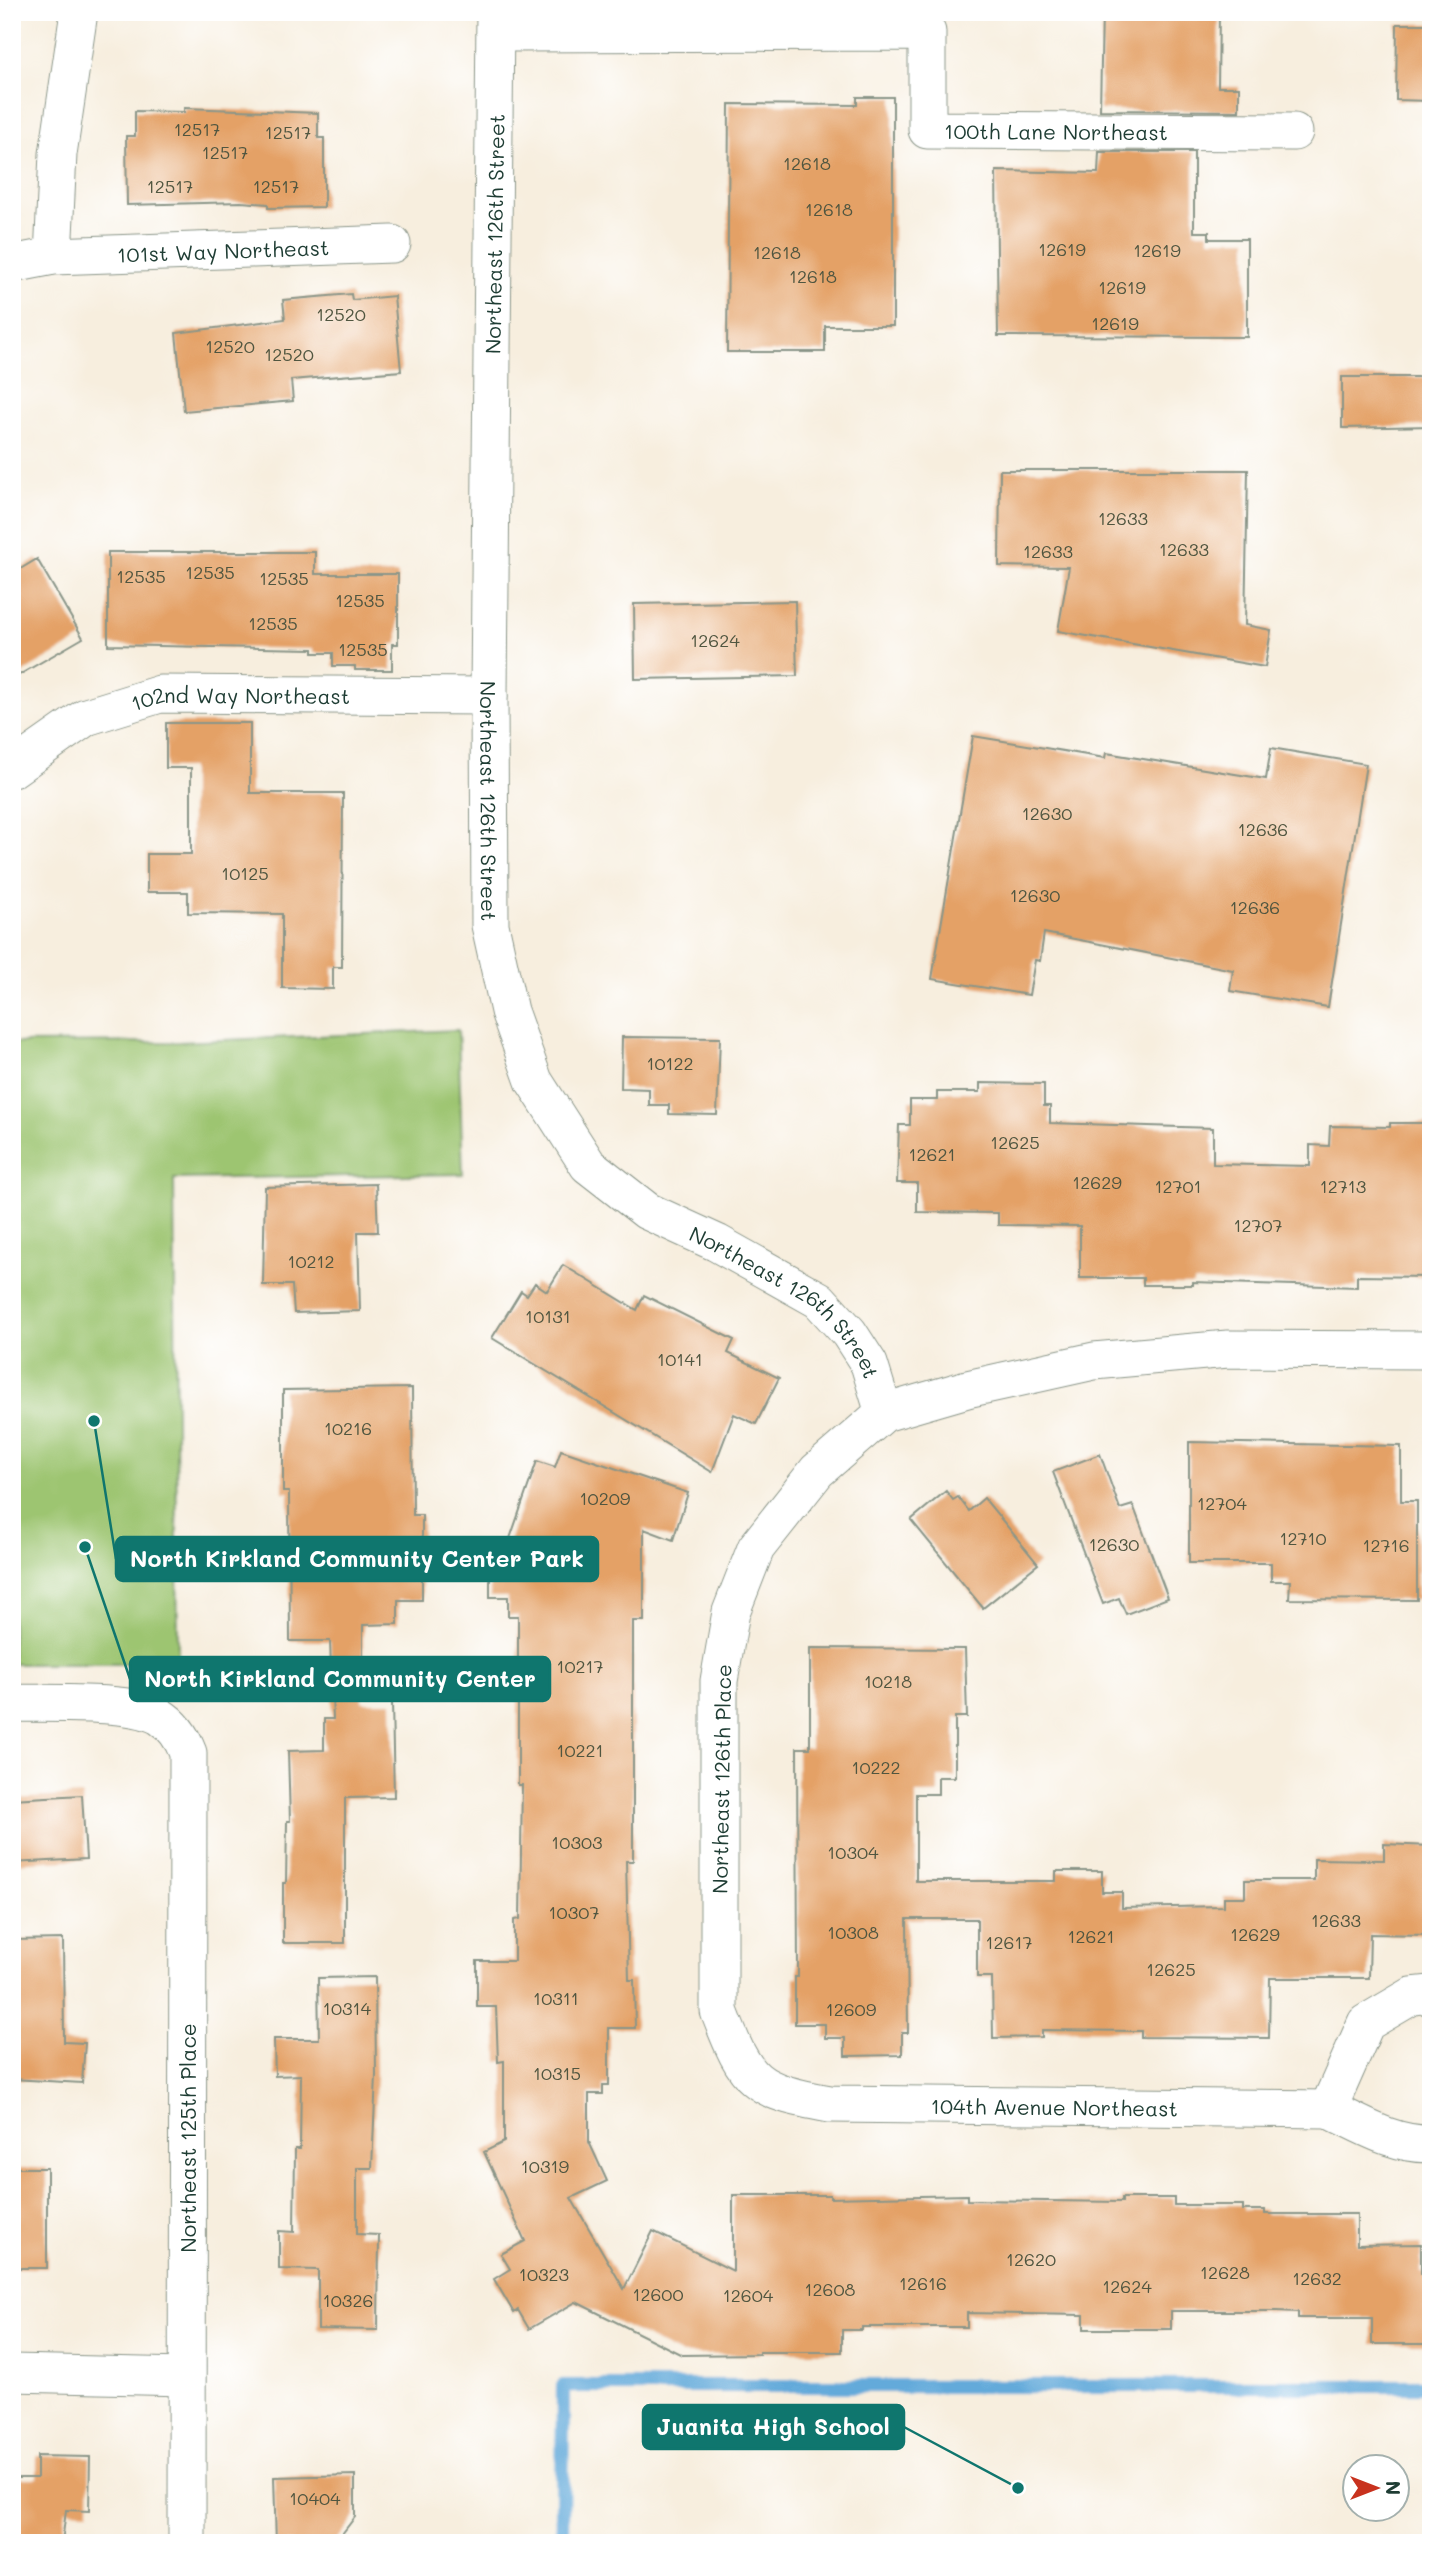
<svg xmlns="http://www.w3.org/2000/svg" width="1443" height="2555" viewBox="0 0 1443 2555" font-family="Mali,sans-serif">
	<rect width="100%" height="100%" fill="#fff"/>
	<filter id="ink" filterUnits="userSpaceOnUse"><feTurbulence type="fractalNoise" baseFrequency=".0143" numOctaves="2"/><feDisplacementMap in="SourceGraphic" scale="14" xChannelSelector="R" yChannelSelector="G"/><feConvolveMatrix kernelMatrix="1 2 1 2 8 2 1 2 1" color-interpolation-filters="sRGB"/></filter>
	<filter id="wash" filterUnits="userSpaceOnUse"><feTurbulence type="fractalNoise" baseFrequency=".00686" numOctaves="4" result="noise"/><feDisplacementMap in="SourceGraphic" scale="28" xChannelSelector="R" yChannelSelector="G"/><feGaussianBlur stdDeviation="1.57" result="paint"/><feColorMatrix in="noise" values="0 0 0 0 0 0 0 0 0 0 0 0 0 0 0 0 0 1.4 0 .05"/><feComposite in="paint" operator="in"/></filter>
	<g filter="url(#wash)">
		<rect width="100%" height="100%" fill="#f7eede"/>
		<path fill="#9dc571" stroke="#5e8152" stroke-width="2" d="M458 1030 463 1174 174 1179 178 1664H12V1043L179 1042Z"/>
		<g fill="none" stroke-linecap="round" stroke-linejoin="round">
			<path stroke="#64aada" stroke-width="14" d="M562 2543 563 2386H1431"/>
		</g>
		<g id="blocks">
			<path fill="#e4a166" d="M1102 12H1219L1218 87H1239V111L1100 110Z
				M1397 24H1431V101L1396 100Z
				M857 97H893V326H825V352H727L729 104 857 105Z
				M184 108 318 113V138H324V207L268 208V204L241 202 127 205 126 136H135V111L184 112Z
				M1099 152H1194V232H1209V239H1247V337L998 336 996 171 1098 173Z
				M351 294 352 300 394 296 401 371 291 380 293 401 184 411 176 333 285 319 283 300Z
				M1342 377H1431V426L1342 428Z
				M1000 470H1248L1245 625 1271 630 1265 667 1058 631 1069 567 999 566Z
				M108 552H315V574H398V644H392V670H355V666H333V653H313V649L108 645Z
				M37 559 83 638 12 679V574Z
				M795 601 797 676 635 679 634 604Z
				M166 723H250V793H343L342 967H333V989L282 988V914L188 913V892H147V854H191V768H166Z
				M973 736 1105 758 1106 753 1266 779 1271 748 1366 764 1328 1007 1230 991 1233 970 1044 933 1040 961 1035 960 1029 995 932 979Z
				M622 1037 720 1038 717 1115 669 1114V1105H649V1089L621 1088Z
				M980 1083 1044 1084V1106H1050V1123L1213 1128V1164L1310 1166V1145L1329 1146 1330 1126 1390 1127V1123H1431V1277L1357 1276V1287L1193 1282V1285H1143V1278H1080V1226L998 1225V1213L917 1212V1183H897L899 1125H910V1100H937V1092H980Z
				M376 1184 378 1232H358L360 1311 294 1313 292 1285H263L265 1187Z
				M563 1265 637 1310 644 1295 734 1340 728 1353 779 1378 756 1424 734 1414 712 1472 492 1338 521 1291 527 1295 535 1283 547 1291Z
				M412 1388 413 1515H422V1600H398V1624L363 1625V1702H392L394 1797 345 1798V1943H283V1883H286L287 1821H290L288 1751 324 1750V1719H333L330 1641H290L289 1492H283V1390Z
				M1189 1442 1401 1446V1501H1417V1600L1289 1599 1290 1581H1271V1563H1189Z
				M561 1450 688 1493 673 1540 644 1529V1621H633V1861H626L629 1980H634L635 2028H609V2085H603V2094H589V2142L607 2181 571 2198 624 2289 653 2231 733 2271V2195H830V2198L967 2195V2200L1122 2202V2198H1174V2205H1243V2210H1265V2214H1357V2245L1421 2244V2273H1431V2344H1372V2318H1298V2312L1277 2311H1171V2329H1084V2315L967 2313V2327H862V2330H842V2352H759V2354L682 2355 576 2302 529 2329 518 2310 514 2313 494 2279 510 2269 501 2254 525 2241 484 2152 504 2142V2061L498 2062 496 2007H477V1961H514V1920L520 1919 522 1785H518V1616H508V1597H490V1550H506L537 1461 555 1467Z
				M1100 1454 1120 1509 1133 1505 1168 1598 1126 1614 1119 1598 1103 1604 1053 1472Z
				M946 1491 953 1500 958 1497 969 1511 984 1498 1038 1564 983 1608 911 1520Z
				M810 1648 965 1649 967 1717H955V1777H938V1794H916V1881H1056V1871H1102V1892H1122V1908L1224 1906V1897H1245V1880H1314V1859L1384 1860V1844L1431 1846V1935L1370 1934 1369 1978H1270L1269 2038 1141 2037V2031L1042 2030V2037L993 2038 992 1977H977V1919H907L908 2033H902V2055L845 2056V2038H825V2024H795V1977H798L797 1748H810Z
				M82 1795 86 1859 12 1863V1799Z
				M63 1939 64 2042 85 2043 82 2083 12 2079V1940Z
				M375 1977 376 2075 372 2168H357V2234L379 2235 378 2330 318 2329V2270L279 2269V2231L294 2232 295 2149H300L301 2075 275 2076 274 2039H319L318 1978Z
				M12 2168H47V2268H12Z
				M37 2456 90 2457 89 2511 66 2510 62 2543H12V2478H37Z
				M355 2475V2517L335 2543H276L274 2477Z"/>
		</g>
	</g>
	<g filter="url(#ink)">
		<use href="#blocks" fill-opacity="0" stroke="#8b9689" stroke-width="2"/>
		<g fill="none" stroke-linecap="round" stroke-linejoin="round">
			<g stroke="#8b9689" stroke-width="39">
				<g id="minor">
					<path id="s1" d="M495 12 489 696 490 925 509 1011 534 1081 588 1165 647 1211 717 1243 819 1300 849 1333 869 1364 884 1413"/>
					<path id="s2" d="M496 33 927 32V130L1294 132"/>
					<path d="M53 256 58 154 79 12"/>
					<path id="s3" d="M12 264 53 256 392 244"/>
					<path id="s4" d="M12 769 86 717 160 694 489 696"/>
					<path id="s5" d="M1431 1350 1228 1349 1094 1361 967 1389 884 1413 817 1471 756 1548 731 1612 719 1681V2011C747 2084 754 2090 830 2104L1328 2109C1362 2125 1393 2145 1431 2144"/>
					<path d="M12 1703C48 1704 130 1700 159 1716 174 1725 182 1737 188 1753L187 2543"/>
					<path d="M1328 2109 1366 2023 1412 1996 1431 1994"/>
					<path d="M12 2373 186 2377"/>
				</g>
			</g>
			<use href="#minor" stroke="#fff" stroke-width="37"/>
		</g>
	</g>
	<g text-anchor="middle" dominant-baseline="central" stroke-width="5" stroke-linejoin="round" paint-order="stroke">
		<g font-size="18" fill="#505640">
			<text x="197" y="129">12517</text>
			<text x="288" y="132">12517</text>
			<text x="225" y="152">12517</text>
			<text x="807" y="163">12618</text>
			<text x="170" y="186">12517</text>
			<text x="276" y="186">12517</text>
			<text x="829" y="209">12618</text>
			<text x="1062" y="249">12619</text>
			<text x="1157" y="250">12619</text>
			<text x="777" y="252">12618</text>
			<text x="813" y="276">12618</text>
			<text x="1122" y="287">12619</text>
			<text x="341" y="314">12520</text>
			<text x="1115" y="323">12619</text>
			<text x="230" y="346">12520</text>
			<text x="289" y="354">12520</text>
			<text x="1123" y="518">12633</text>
			<text x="1184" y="549">12633</text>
			<text x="1048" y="551">12633</text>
			<text x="210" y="572">12535</text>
			<text x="141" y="576">12535</text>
			<text x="284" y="578">12535</text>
			<text x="360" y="600">12535</text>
			<text x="273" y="623">12535</text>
			<text x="715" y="640">12624</text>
			<text x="363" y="649">12535</text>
			<text x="1047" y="813">12630</text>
			<text x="1263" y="829">12636</text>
			<text x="245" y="873">10125</text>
			<text x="1035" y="895">12630</text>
			<text x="1255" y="907">12636</text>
			<text x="670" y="1063">10122</text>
			<text x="1015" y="1142">12625</text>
			<text x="932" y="1154">12621</text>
			<text x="1097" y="1182">12629</text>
			<text x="1178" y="1186">12701</text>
			<text x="1343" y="1186">12713</text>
			<text x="1258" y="1225">12707</text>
			<text x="311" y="1261">10212</text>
			<text x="548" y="1316">10131</text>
			<text x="680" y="1359">10141</text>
			<text x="348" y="1428">10216</text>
			<text x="605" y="1498">10209</text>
			<text x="1222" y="1503">12704</text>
			<text x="1303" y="1538">12710</text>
			<text x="1114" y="1544">12630</text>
			<text x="1386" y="1545">12716</text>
			<text x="580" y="1666">10217</text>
			<text x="888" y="1681">10218</text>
			<text x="580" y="1750">10221</text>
			<text x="876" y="1767">10222</text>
			<text x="577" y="1842">10303</text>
			<text x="853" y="1852">10304</text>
			<text x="574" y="1912">10307</text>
			<text x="1336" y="1920">12633</text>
			<text x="853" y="1932">10308</text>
			<text x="1255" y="1934">12629</text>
			<text x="1091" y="1936">12621</text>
			<text x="1009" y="1942">12617</text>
			<text x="1171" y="1969">12625</text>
			<text x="556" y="1998">10311</text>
			<text x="347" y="2008">10314</text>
			<text x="851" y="2009">12609</text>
			<text x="557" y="2073">10315</text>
			<text x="545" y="2166">10319</text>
			<text x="1031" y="2259">12620</text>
			<text x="1225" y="2272">12628</text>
			<text x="544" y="2274">10323</text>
			<text x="1317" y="2278">12632</text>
			<text x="923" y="2283">12616</text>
			<text x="1127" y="2286">12624</text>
			<text x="830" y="2289">12608</text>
			<text x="658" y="2294">12600</text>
			<text x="748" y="2295">12604</text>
			<text x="348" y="2300">10326</text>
			<text x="315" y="2498">10404</text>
		</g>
		<g font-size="21" fill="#1f3d34" stroke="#fff">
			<text stroke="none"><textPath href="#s2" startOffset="658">100th Lane Northeast</textPath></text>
			<text transform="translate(494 234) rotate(-89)">Northeast 126th Street</text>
			<text stroke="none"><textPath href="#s3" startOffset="212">101st Way Northeast</textPath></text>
			<text stroke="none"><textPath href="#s4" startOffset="248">102nd Way Northeast</textPath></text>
			<text stroke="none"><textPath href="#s1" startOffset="789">Northeast 126th Street</textPath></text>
			<text stroke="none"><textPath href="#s1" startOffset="1419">Northeast 126th Street</textPath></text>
			<text transform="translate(721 1779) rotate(-89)">Northeast 126th Place</text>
			<text stroke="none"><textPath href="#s5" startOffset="1591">104th Avenue Northeast</textPath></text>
			<text transform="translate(187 2138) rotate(-90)">Northeast 125th Place</text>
		</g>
	</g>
	<path fill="none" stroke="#0f766e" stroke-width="2.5" d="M94 1421L116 1559M85 1547L130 1679M1018 2488L904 2427"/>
	<g fill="#0f766e" stroke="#fff" stroke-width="2.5">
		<circle cx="94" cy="1421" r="7"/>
		<circle cx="85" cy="1547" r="7"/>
		<circle cx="1018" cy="2488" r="7"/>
	</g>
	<g fill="#0f766e" stroke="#0f766e" stroke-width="2.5">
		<rect x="116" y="1537" width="482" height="44" rx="7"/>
		<rect x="130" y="1657" width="420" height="44" rx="7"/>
		<rect x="643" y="2405" width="261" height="44" rx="7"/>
	</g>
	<g font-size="23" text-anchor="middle" font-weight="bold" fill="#fff">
		<text x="357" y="1567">North Kirkland Community Center Park</text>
		<text x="340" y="1687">North Kirkland Community Center</text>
		<text x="773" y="2435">Juanita High School</text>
	</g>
	<rect width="1443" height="2555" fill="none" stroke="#fff" stroke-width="42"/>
	<g transform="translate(1376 2488) rotate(90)"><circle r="33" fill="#ffffff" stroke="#a5b1ae" stroke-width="2"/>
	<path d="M0-5L12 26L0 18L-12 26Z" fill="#c8321e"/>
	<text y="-10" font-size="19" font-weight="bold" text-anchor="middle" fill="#1f3d34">N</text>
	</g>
</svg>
